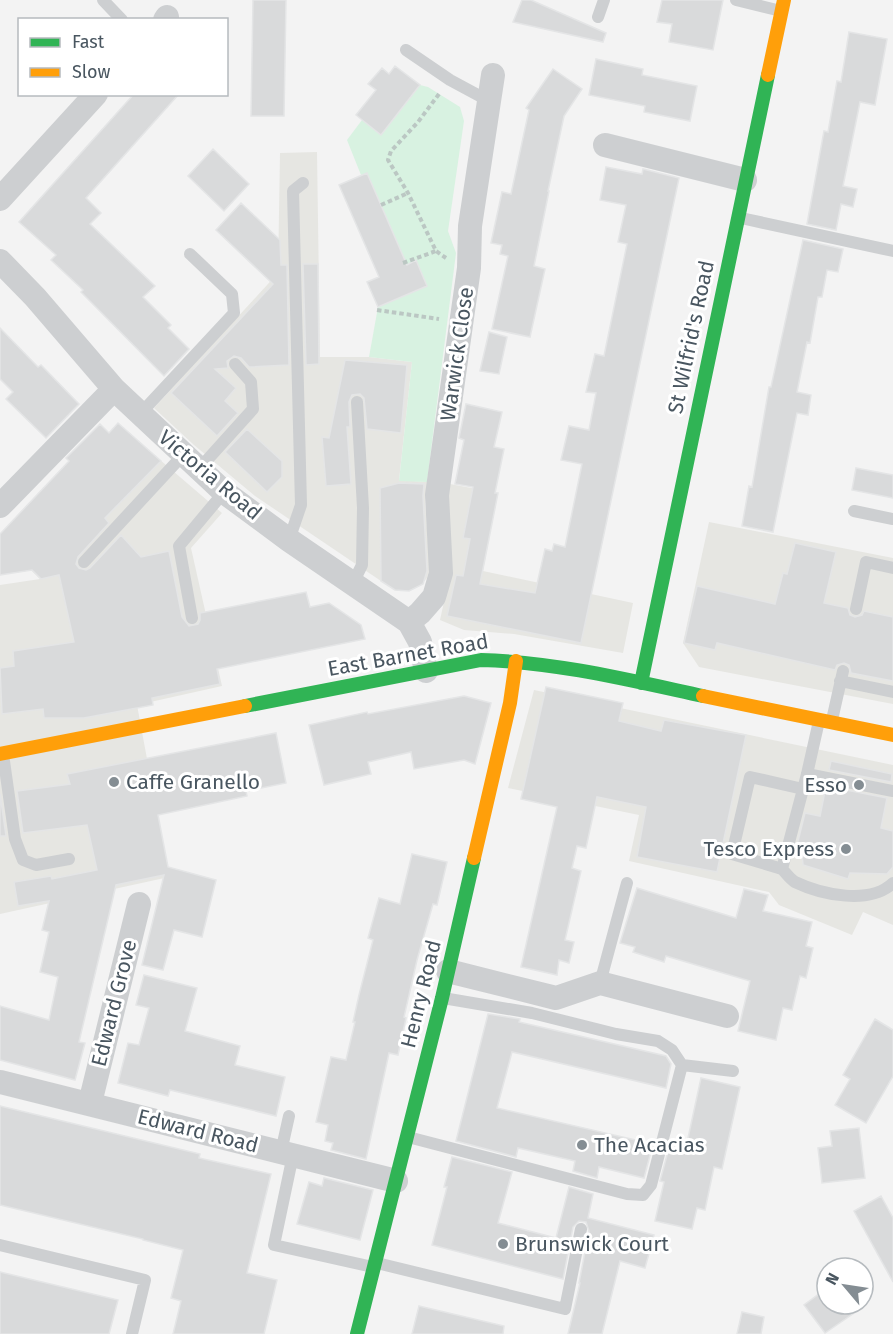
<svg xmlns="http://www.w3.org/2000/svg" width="893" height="1334" viewBox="0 0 893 1334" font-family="'Fira Sans',sans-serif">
	<rect width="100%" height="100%" fill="#f3f3f3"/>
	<path fill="#e6e6e2" d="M317 152 320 357H369L412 362 399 480 427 482 425 502 430 568 427 578 421 585 409 591 395 590 381 581 255 496 194 445 154 408 278 273 280 153Z
		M145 447 222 513 191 548 222 686 137 705 169 877 0 914V585L40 579 30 569Z
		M450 484 498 493 483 571 633 603 623 653 514 634 464 630 440 620 451 570 445 519Z
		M709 522 893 558V704L699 667 683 643Z
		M534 690 893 765V925L863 912 852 935 779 905 769 892 629 861 639 815 508 788Z"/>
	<path fill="#d8f2e1" d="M420 85 428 87 460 107 464 121 448 231 456 253 427 482 399 481 412 362 369 357 378 307 427 286 416 261 404 266 395 237 367 173 361 175 347 140 362 120 381 135Z"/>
	<path fill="#d9dadb" stroke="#e4e5e6" stroke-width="1.5" d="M253 0H286L284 116H251Z
		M522 0H531L606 33 603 42 513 22Z
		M662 0H723L713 50 669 42 672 24 657 22Z
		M849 32 887 39 875 105 860 102 843 186 857 189 853 207 841 204 836 230 807 224 824 131 828 132 837 81 841 82Z
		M596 59 643 69 642 75 697 86 690 121 644 112 645 106 589 95Z
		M395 66 420 85 381 135 356 115 376 90 368 84 382 68 389 74Z
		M553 69 582 89 564 116 548 191H549L534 266 545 269 530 337 492 329 508 256 500 254 502 245 491 243 502 192 511 194 529 110 526 108Z
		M134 94H179L86 198 101 213 90 224 155 286 143 297 171 325 168 328 189 349 164 376 81 292 83 290 51 260 56 255 19 222Z
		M213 149 249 184 224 211 188 176Z
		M606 167 642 174 643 169 679 178 581 643 447 616 456 575 463 576 470 539 463 538 473 487 455 484 464 440 459 438 466 404 502 412 494 447 504 449 495 493H498L480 584 535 593 545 549 552 551 554 544 565 547 582 464 561 460 569 426 589 430 596 393 586 392 595 354 604 356 627 244 618 242 626 205 600 200Z
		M367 173 407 265 416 260 427 286 378 307 367 282 379 277 339 185Z
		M241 203 280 240 281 265H287L289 365 249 367 241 358 234 356 227 361 228 368 215 369 236 388 225 401 238 413 217 436 171 393 273 284 216 230Z
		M803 240 843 249 838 272 827 270 822 297H818L810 343 807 342 797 392 811 395 808 415 797 413 773 532 742 526 749 486 752 487 769 387H771Z
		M303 264H318L319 364 306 365Z
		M0 328 38 367 41 365 79 404 46 438 6 399 13 392 0 379Z
		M489 332 507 337 499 374 480 371Z
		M345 360 407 365 401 433 367 429 364 398 360 394 352 395 349 402 350 427H347L351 484 326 486 322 437 329 438Z
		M118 423 161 461 105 518 109 523 78 557 76 564 79 568 86 570 90 568 121 535 141 557 169 551 182 617 189 626 198 624 200 620V613L306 592 310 607 329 603 361 625 365 639 217 669 220 684 152 698 153 705 84 718H44L43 709 2 714 0 668 14 666 13 651 74 642 59 575 41 579 32 570 0 575V534L69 461 66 458 100 424 109 433Z
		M247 429 282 461V477L267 492 225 452Z
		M856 468 893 475V498L852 490Z
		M399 483 424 484 423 496 427 571 423 584 409 591 395 590 381 581 380 488Z
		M795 543 836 552 824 603 848 608 850 615 855 617 862 615 864 611 893 617V681L851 673 849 665 844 663 837 665 835 670 717 643 715 650 684 643 697 586 775 604 783 573 787 574Z
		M546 687 623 703 619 721 661 731 664 720 746 735 717 872 637 857 646 807 597 797 586 848 577 846 572 868 581 871 565 940 574 942 569 963 559 960 557 975 521 967 557 807 521 799Z
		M464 696 491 703 475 764 464 760 414 769 411 752 368 762 371 774 324 785 309 725 367 712 368 714Z
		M276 733 286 783 246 791 247 796 158 815 168 867 216 880 202 937 174 930 163 970 142 965 164 875 116 885 79 1042 85 1043 75 1080 0 1060V1006L49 1020 58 977 40 972 49 932 42 930 49 901 18 906 14 882 51 876 52 879 97 870 87 825 23 833 17 791 70 784 67 774Z
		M831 761 892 774 891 782 829 770Z
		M826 786 887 798 881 828 893 831V867L887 874 850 873 848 879 803 865 802 854 797 845 805 813 820 816Z
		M0 794 6 836H0Z
		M412 854 447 862 437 905 433 904 417 960 404 1017 406 1018 398 1055 389 1053 366 1159 331 1150 333 1143 325 1141 328 1125 316 1122 331 1057 346 1060 355 1022H353L359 995 373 940 368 938 379 898 400 904Z
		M637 888 736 918 744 889 768 895 763 911 812 922 806 946 813 948 806 978 800 976 792 1010 783 1008 776 1040 738 1031 750 981 666 956 664 962 633 952 635 947 620 943Z
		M144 975 197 988 185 1031 240 1046 235 1065 285 1077 276 1116 170 1090 168 1096 118 1083 128 1043 139 1045 149 1008 136 1005Z
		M488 1014 520 1019 519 1022 666 1056 671 1064 666 1088 512 1052 497 1108 653 1144 644 1178 599 1167 597 1178 573 1171 575 1161 518 1148 516 1157 456 1141Z
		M875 1019 893 1030V1076L866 1123 835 1105 850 1079 843 1075Z
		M701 1078 740 1087 722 1169 714 1167 705 1210 697 1208 692 1229 655 1221 664 1182 660 1181 669 1148 685 1152Z
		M0 1106 200 1154 199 1158 271 1174 247 1273 277 1280 264 1334H173L181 1301 171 1298 183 1250 143 1240V1239L0 1205Z
		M859 1128 865 1178 822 1183 818 1148 832 1146 830 1131Z
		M452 1157 512 1172 498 1223 556 1238 569 1187 593 1194 588 1218 654 1235 645 1268 620 1261 602 1334H568L580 1283H579L589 1231 586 1222 579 1221 573 1227 563 1279 432 1245 447 1187H444Z
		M324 1178 373 1190 360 1240 297 1224 309 1182 322 1186Z
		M881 1196 893 1218V1282L854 1211Z
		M0 1272 118 1300 109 1334H0Z
		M827 1288V1304H860L863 1307 825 1333 804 1305Z
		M419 1306 504 1326 503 1334H412Z
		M742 1312 764 1317 761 1334H737Z"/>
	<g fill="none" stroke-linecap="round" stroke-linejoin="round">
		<path stroke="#bbc7c3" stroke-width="4" stroke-dasharray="4.5 3" stroke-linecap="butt" d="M439 94 418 122 391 151 388 160 408 193 436 251 446 258
			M381 205 408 193
			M403 263 436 251
			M377 310 439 319"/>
		<path stroke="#cdcfd1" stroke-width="12" d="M103 0 122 20
			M736 0 781 11
			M598 17 604 0
			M406 50 450 80 489 101
			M741 218 893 251
			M140 414 234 313 232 294 190 254
			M199 469 253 409 251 382 235 364
			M854 511 893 519
			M289 540 301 505 293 191 303 183
			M84 562 183 455
			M353 583 362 565 363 508 357 402
			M856 609 866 562 893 568
			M192 618 179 546 224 492
			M840 681 893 692
			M832 720 843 671
			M819 721 807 774 782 869C786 873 790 879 795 882 822 895 870 905 893 883
			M3 754 15 839 23 860 36 865 69 859
			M807 774 893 791
			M782 869 732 854 750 777 803 789
			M600 983 627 883
			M682 1065 733 1071
			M408 1137 627 1194 643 1195 651 1185 682 1065 672 1050 658 1041 616 1034 532 1013 443 998
			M281 1152 289 1116
			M293 1155 274 1245 373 1267
			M0 1245 145 1280 132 1334
			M377 1263 565 1309 581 1229"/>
		<path stroke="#cdcfd1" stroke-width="24" d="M165 20 167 17
			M605 145 745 180
			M0 199 96 94
			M0 261 35 297 114 389 224 492 289 540 409 622 420 642 426 671
			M0 506 114 389
			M409 622 420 613 434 597 441 573 437 495 469 268 470 226 493 75
			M448 971 556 998 600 983 727 1016
			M0 1082 396 1181
			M90 1103 139 904"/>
		<path stroke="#30b455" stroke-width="14" d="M641 683 768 75
			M245 706 481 660C556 662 629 680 703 696
			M357 1334 442 998 474 858"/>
		<path stroke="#ff9f0a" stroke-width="14" d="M768 75 784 0
			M703 696 893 735
			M0 754 245 706
			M474 858 510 703 516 661"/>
	</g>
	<g fill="#848d93" stroke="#fff" stroke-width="2">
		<circle cx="114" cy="782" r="6"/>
		<circle cx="859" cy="785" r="6"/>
		<circle cx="846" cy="849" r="6"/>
		<circle cx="582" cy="1145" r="6"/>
		<circle cx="503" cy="1244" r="6"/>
	</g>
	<g text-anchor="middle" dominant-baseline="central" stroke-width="6" stroke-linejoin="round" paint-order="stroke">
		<g font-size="21" fill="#495660" stroke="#fff">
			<text transform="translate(691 337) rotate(-78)">St Wilfrid's Road</text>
			<text transform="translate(457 354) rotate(-82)">Warwick Close</text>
			<text transform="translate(210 475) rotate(40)">Victoria Road</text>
			<text transform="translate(408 655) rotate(-10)">East Barnet Road</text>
			<text transform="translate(421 994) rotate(-76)">Henry Road</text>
			<text transform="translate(114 1003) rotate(-76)">Edward Grove</text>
			<text transform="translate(198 1131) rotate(14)">Edward Road</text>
		</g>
		<g font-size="21" fill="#495660" stroke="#fff" text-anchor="start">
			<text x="126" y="782">Caffe Granello</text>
			<text x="847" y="785" text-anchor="end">Esso</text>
			<text x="834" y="849" text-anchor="end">Tesco Express</text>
			<text x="594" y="1145">The Acacias</text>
			<text x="515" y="1244">Brunswick Court</text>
		</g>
	</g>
	<rect x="18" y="18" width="210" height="78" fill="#ffffff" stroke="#b6bbbf" stroke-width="1.5"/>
	<rect x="30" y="38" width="30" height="9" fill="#30b455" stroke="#b6bbbf" stroke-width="1.5"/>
	<text x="72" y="48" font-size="18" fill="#495660">Fast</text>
	<rect x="30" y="68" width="30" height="9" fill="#ff9f0a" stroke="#b6bbbf" stroke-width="1.5"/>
	<text x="72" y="78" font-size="18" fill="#495660">Slow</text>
	<g transform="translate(845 1286) rotate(299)"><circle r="28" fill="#ffffff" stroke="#b6bbbf" stroke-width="1.5"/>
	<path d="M0-4.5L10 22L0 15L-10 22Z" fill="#848d93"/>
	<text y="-9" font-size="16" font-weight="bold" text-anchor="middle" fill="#495660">N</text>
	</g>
</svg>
